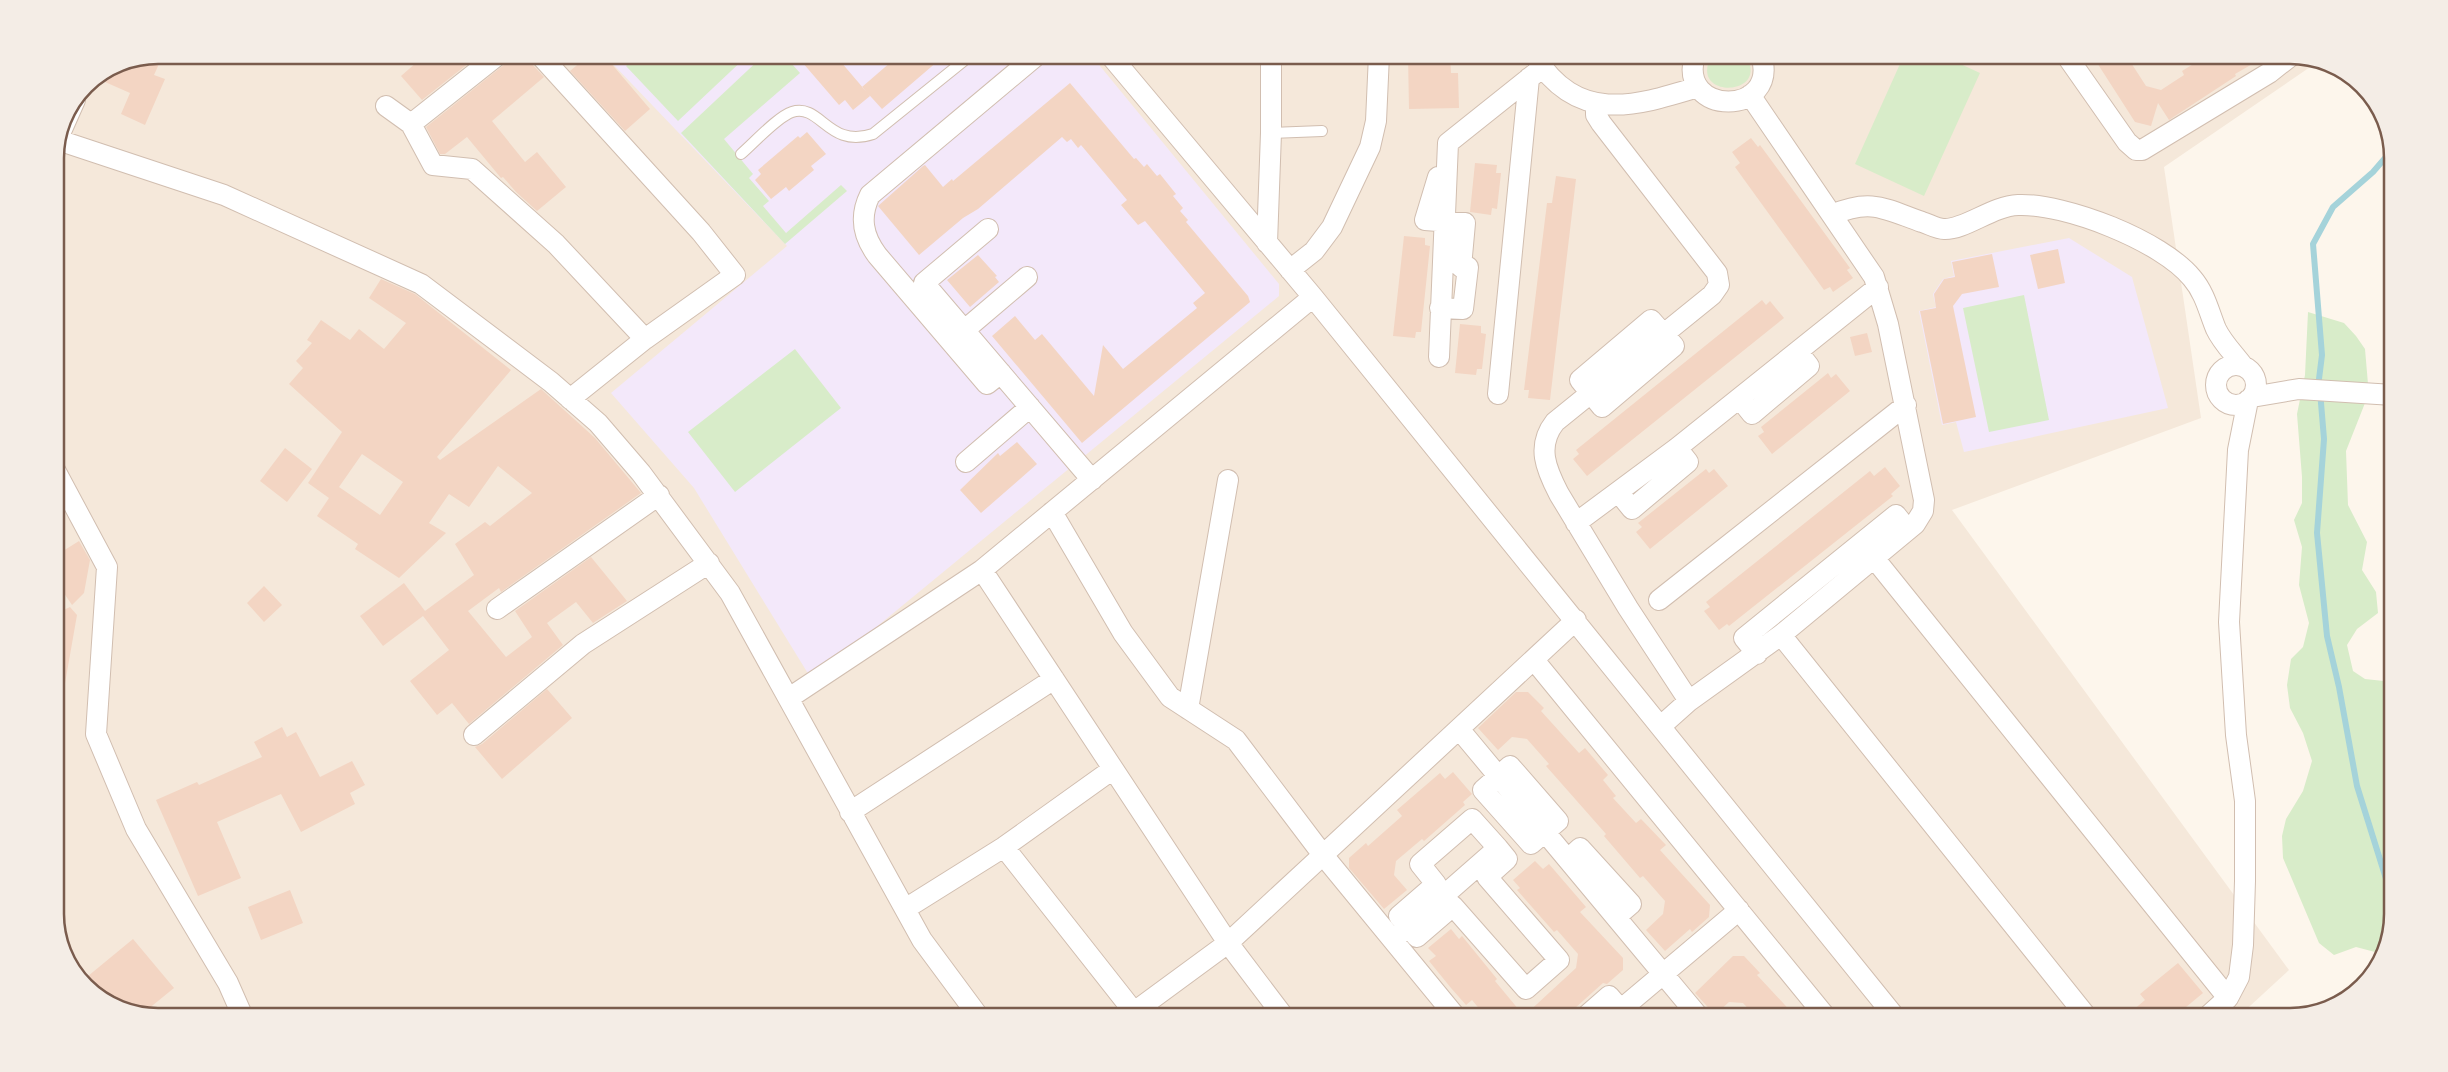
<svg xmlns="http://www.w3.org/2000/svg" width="2448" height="1072" viewBox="0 0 2448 1072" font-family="'Nunito Sans',sans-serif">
	<rect width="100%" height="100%" fill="#fdf6ec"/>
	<path fill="#f5e8da" d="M158 55H2290L2319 61 2164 167 2201 418 1952 510 2289 970 2238 1017H158L119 1009 76 976 55 921V152L66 113 85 85 119 63Z"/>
	<path fill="#f3e8fa" d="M614 55H1091L1279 284V296L812 680 694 488 611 393 787 246 610 61Z
		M2069 238 2132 277 2168 408 1964 452 1956 422 1942 425 1919 311 1936 307 1933 294 1943 279 1954 276 1951 261Z"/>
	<path fill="#d8ecc9" d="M638 55H748L678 121 626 66Z
		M764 55H784L800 73 724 139 753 174 749 178 769 201 763 206 786 233 841 185 847 191 785 244 681 133Z
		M1712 55H1745C1773 97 1686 100 1712 55Z
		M1904 55H1941L1980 73 1924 196 1855 164Z
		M2024 295 2049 420 1989 432 1963 308Z
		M2308 312 2344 323 2356 336 2365 349 2368 384 2365 403 2346 451 2348 505 2367 542 2362 570 2376 592 2378 613 2357 629 2347 645 2353 671 2365 679 2393 682V914L2385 953 2376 964 2375 952 2356 947 2334 955 2319 943 2283 858 2282 836 2286 819 2303 791 2312 761 2303 733 2290 708 2287 685 2291 659 2303 647 2309 623 2299 585 2302 547 2294 520 2302 503V477L2297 414 2305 375Z
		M795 349 841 408 735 492 688 432Z"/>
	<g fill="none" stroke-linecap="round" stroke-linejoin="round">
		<path stroke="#a5d3da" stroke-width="6" d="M2392 150 2373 172 2333 207 2313 244 2322 355 2319 379 2324 439 2317 533 2327 636 2339 687 2357 786 2393 901"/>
	</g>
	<path fill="#f3d5c3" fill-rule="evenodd" d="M158 55H163L154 75 165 79 145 125 121 114 130 93 96 78 119 63Z
		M425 55H479L422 100 401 76Z
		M510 55H528L531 63 544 77 492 121 525 162 537 152 566 187 537 211 516 192 503 177 501 178 467 137 445 154H440L426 127 505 64Z
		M589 55H604L650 109 625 131 570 71Z
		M810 55H835L870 96 853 110 845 100 839 105 802 62Z
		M899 55H945L882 109 862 87Z
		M1408 55H1450L1451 73H1458L1459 108 1409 109Z
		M2092 55H2126L2146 86 2161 90 2184 75 2182 71 2195 63 2190 55H2268L2235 74 2236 76 2169 120 2158 103 2151 126 2135 122Z
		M1070 83 1134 159 1136 158 1144 167 1147 164 1157 176 1160 174 1176 194 1173 196 1183 208 1180 211 1188 220 1186 222 1248 296 1250 302 1082 443 992 336 1015 316 1035 340 1042 334 1094 396 1103 345 1123 369 1197 308 1193 303 1205 293 1145 221 1138 225 1121 205 1127 200 1081 145 1078 148 1071 139 1067 142 1062 137 978 209 963 218 919 255 878 206 923 166 925 165 943 187 952 179 953 181Z
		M807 132 826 154 811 166 814 170 789 191 786 187 771 199 755 180 761 174 758 170 798 136 800 138Z
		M1751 138 1758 147 1760 145 1850 268 1847 270 1853 278 1833 292 1830 287 1824 290 1735 167 1740 163 1732 152Z
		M1475 163 1497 165 1496 173H1501L1497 209 1492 208 1491 215 1470 212Z
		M1556 176 1576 179 1550 400 1528 398 1529 390H1524L1547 203H1552Z
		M1404 236 1425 238V245L1430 246 1421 332H1416L1415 338 1393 336Z
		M2058 249 2065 283 2038 289 2030 255Z
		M1992 254 1999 287 1962 294 1953 306 1976 417 1943 424 1920 311 1936 308 1934 294 1944 279 1955 277 1952 262Z
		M978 255 997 276 995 277 999 282 970 307 947 280Z
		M381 279 415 294 511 370 437 457 440 460 541 389 595 438 641 493 501 592 499 588 468 611 506 657 532 637 515 611 591 557 627 601 593 623 576 602 547 623 563 645 469 724 452 703 437 715 410 681 449 650 423 616 383 646 360 616 404 583 425 611 474 575 455 544 485 522 490 526 532 493 498 466 469 507 449 494 429 523 446 533 399 578 355 549 358 544 317 516 329 498 308 483 342 432 289 384 303 368 296 361 312 343 307 340 321 320 350 340 359 329 384 349 406 323 369 298ZM362 454 403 482 380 515 339 487Z
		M1762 300 1766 305 1770 301 1784 318 1587 476 1573 459 1579 454 1576 450Z
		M1460 324 1481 326V333L1486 334 1482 369H1477L1476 375 1455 373Z
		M1867 333 1872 352 1855 356 1850 337Z
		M1828 373 1831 378 1836 374 1850 391 1772 454 1758 436 1764 432 1761 427Z
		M1017 442 1037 464 981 513 960 490 998 453 1000 456Z
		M285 448 312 469 287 502 260 481Z
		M1885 467 1900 486 1891 494 1893 496 1729 626 1727 624 1719 630 1704 611 1710 607 1706 602 1870 471 1874 476Z
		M1706 469 1709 473 1714 469 1728 486 1650 549 1636 532 1642 527 1638 523Z
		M79 541 90 560 84 593 72 605 55 580V556Z
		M264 586 282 605 264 622 247 603Z
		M70 607 77 615 64 689 55 688V614Z
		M547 689 572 718 502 779 475 747 482 744Z
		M1516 692H1528L1544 708 1541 711 1579 753 1585 748 1608 775 1603 780 1616 796 1613 798 1636 823 1641 819 1666 845 1660 850 1710 905 1709 917 1692 932 1690 929 1665 951 1646 930 1663 914 1665 901 1643 876 1640 878 1604 836 1606 834 1546 766 1549 764 1527 739 1512 737 1498 750 1478 728Z
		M282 727 287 737 296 732 320 777 352 761 365 785 350 793 355 804 301 832 281 794 217 822 241 878 198 896 156 800 197 782 199 785 262 757 254 742Z
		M1453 772 1472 794 1463 802 1465 805 1424 841 1422 839 1396 861 1394 875 1407 890 1384 909 1349 868V858L1366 843 1368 846 1402 816 1397 810 1440 773 1445 779Z
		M1535 861 1543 869 1549 864 1586 907 1580 912 1623 958V970L1607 984 1603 983 1565 1017H1486L1472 1000 1466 1005 1451 988 1429 961 1436 956 1428 948 1451 929 1459 939 1462 936 1497 979 1495 981 1524 1016 1576 968 1578 954 1557 930 1554 932 1517 890 1520 888 1513 880Z
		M290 890 303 923 261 940 248 907Z
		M133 939 174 988 142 1014 119 1009 82 981Z
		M1733 956H1744L1760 973 1757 975 1796 1017H1756L1743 1003 1729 1002 1715 1015 1695 993Z
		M2178 963 2203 993 2174 1017H2125L2145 1000 2140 994Z"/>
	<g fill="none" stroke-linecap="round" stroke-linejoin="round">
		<g stroke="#d1beb0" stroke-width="12">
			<path id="service" d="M1271 133 1322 131
				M741 154C754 143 777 117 792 112 821 103 828 149 873 134L971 55"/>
		</g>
		<g stroke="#d1beb0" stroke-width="22">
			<path id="minor" d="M540 55 701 232 735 275 645 339
				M1110 55 1313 297 1895 1017
				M1534 55C1577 124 1633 107 1698 87
				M1695 55C1676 117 1781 117 1761 55
				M2066 55 2127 142 2136 150H2142L2269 73 2292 55
				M1596 104V115L1601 123 1717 273 1719 285 1712 295 1555 422C1536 446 1546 469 1559 494L1628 608 1689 701
				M386 106 411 124 433 165 472 169 556 244 645 339 570 399
				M411 124 498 55
				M59 136 75 100
				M58 140 224 195 421 284 551 382 598 423 641 473 730 593 922 940 979 1017
				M1438 177 1425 220 1465 223 1461 267H1468L1463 309 1440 308
				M1832 215C1871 198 1885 209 1922 222 1929 224 1937 229 1944 229 1965 230 1992 206 2018 205 2065 203 2162 241 2192 278 2205 293 2209 312 2216 329 2222 342 2234 354 2243 366
				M988 229 924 283 1092 480
				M1267 243 1271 133V55
				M1290 270 1314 251 1332 227 1370 147 1376 121 1379 55
				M1651 320 1674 346 1602 407 1580 380Z
				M954 339 1027 277
				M1439 357 1448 143 1542 68
				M2216 385a20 20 0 1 1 40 0a20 20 0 1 1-40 0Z
				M1001 373 987 384 877 255C863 236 859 217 870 195L1037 55
				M1498 394 1529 78
				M2252 397 2299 389 2393 395
				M1740 399 1752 414 1809 366 1798 352
				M966 462 1030 407
				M55 470 107 567 96 734 136 829 228 983 243 1017
				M1619 493 1632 509 1688 462 1677 448
				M1052 512 1123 633 1170 697 1236 740 1323 855 1228 943 1284 1017
				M1576 523 1677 448 1878 287
				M1874 558 2228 998 2207 1017
				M1659 600 1906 405
				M497 609 659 495
				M1781 635 2087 1017
				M1757 654 1744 638 1896 515 1908 530
				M1534 660 1826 1017
				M789 698 982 570
				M1188 709 1228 480
				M1661 726 1689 701 1781 635 1915 524 1923 511 1924 500 1888 324 1874 277 1750 95
				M1459 729 1699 1017
				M474 735 583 644 709 563
				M1510 766 1558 821 1531 844 1483 790Z
				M850 812 1054 679
				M1004 847 1134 1012 1128 1017
				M1568 859 1580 848 1631 904 1616 917
				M905 909 1004 847 1113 769
				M1393 940 1498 848 1507 859 1487 877 1559 960 1526 989 1453 906 1417 937 1399 916 1436 884 1420 864 1472 819 1498 848
				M2228 998 2239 977 2243 945 2245 881V801L2236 735 2229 622 2238 450 2248 400
				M1137 1017 1134 1012 1228 943 982 570 1313 297
				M1456 1017 1323 855 1576 620
				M1585 1017 1609 996 1627 1017
				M1612 1017 1739 910"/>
		</g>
		<use href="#service" stroke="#fff" stroke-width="10"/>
		<use href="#minor" stroke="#fff" stroke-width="20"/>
	</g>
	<path d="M0 0H2448V1072H0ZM158 64H2290A94 94 0 0 1 2384 158V914A94 94 0 0 1 2290 1008H158A94 94 0 0 1 64 914V158A94 94 0 0 1 158 64Z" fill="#f4ede6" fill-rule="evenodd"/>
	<path fill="none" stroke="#7a5c4d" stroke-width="2.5" d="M158 64H2290A94 94 0 0 1 2384 158V914A94 94 0 0 1 2290 1008H158A94 94 0 0 1 64 914V158A94 94 0 0 1 158 64Z"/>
</svg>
